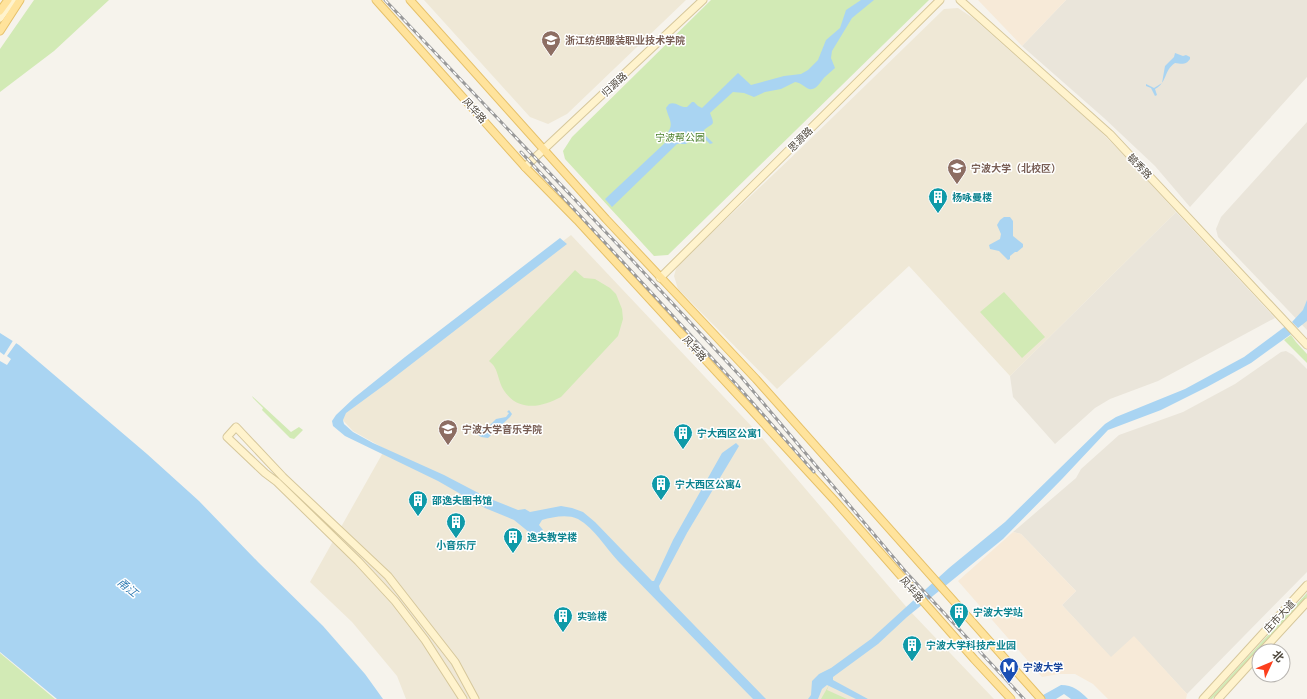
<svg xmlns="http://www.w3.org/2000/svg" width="1307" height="699" viewBox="0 0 1307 699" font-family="Manrope,'Noto Sans SC',sans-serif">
	<rect width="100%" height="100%" fill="#f6f3ec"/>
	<path fill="#eae5da" d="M1066 0H1307V77L1190 207 1155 166 1104 118 1022 46Z
		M1307 122V330L1218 237 1216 229 1221 217Z
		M1176 212 1275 318 1158 381 1110 399 1095 408 1055 444 1013 397 1010 376Z
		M1286 351 1293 355 1307 369V572L1187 694 1134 637 1111 658 1062 605 1076 591 1021 534 1013 532 1076 478 1081 469 1119 435 1183 412 1235 384 1281 352Z"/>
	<path fill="#f7ead8" d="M978 0H1066L1022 46Z
		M1013 532 1021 534 1076 591 1062 605 1111 657 1134 636 1187 694 1186 699H1108L1093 684 1075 674H1059L1042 677 958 581Z"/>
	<path fill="#efe8d6" d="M424 0H686L567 114 548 124 530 117Z
		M958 8 973 18 1099 130 1127 158 1176 212 1010 376 909 266 777 389 678 289 674 276 676 269 682 261 798 151 944 9Z
		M571 235 756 431 909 610 994 699H406L397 676 352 622 310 582 385 449 353 431 341 418 351 405Z"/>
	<path fill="#d2eab5" d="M34 0H109L54 51 0 92V49Z
		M711 0H929L668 255 654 256 565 159 563 151 572 137Z
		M575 270 584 278 595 279 610 288 616 294 622 309 623 319 618 336 561 397C541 408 517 412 503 389 499 382 498 373 495 368 494 365 491 363 489 361Z
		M1004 292 1045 337 1022 358 980 312Z
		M1291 335 1296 342 1307 354V363L1284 340Z
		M252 396 291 432 299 427 303 430 294 439 290 438 262 410 263 408 253 398Z
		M1307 593V597L1212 699H1209Z
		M0 653 55 699H0Z
		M829 685 827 690 847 699H821Z"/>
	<path fill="#a9d4f2" d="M861 0H874L852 18 832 51 831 58 835 68C832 71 829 73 826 76 821 80 817 91 809 89 804 87 802 83 795 82L781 89 765 92 754 97 744 93 733 92 711 112 710 113C716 127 712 123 704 130L705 135 713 143 710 144 705 139 698 136 693 138 686 144H677L612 207 605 199 667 141 666 135C675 124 669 120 666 108L669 104C676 101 680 108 687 107L692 102H694L698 106 702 108 738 73 751 85 784 76 801 74 808 70 818 60 826 40 840 28 846 10Z
		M1175 53 1183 56 1186 55 1190 57V59C1186 65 1182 64 1175 63 1163 71 1168 82 1155 89L1157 95 1155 96 1151 88 1146 86V84L1154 88 1162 83 1165 66 1174 57Z
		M1004 217H1010L1013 221V236L1023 244V247L1017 252H1015L1010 256V259L1008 260 999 251 990 249 989 245 1000 239 1001 234 997 225 1000 220Z
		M560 238 567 244 387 383 346 413 343 420 344 424 353 432 373 443 444 475 488 498 518 510 525 509 530 512 561 506 572 508 583 512 595 522 652 581H654L673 540 722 453 736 443 739 446 687 533 659 586 660 590 766 699H753C708 653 663 607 618 561 605 547 595 529 578 519 567 514 553 517 542 520L539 525 543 530 537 538 535 537 514 520 485 508 438 481 345 436 333 426 332 421 336 415 354 398 405 357Z
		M1307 300V321L1298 328 1292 322 1303 310Z
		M1287 325 1294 332 1251 363 1207 387 1161 410 1108 430 1062 479 1003 539 907 617 878 644 833 677V680L868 699H856L827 685 822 689 818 699H808L811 695 812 681 819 674 831 668 871 639 949 568 1005 522 1105 424 1116 417 1185 389 1244 357Z
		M0 333 19 345 147 454 199 501 258 562 323 626 365 674 383 699H57L0 652Z
		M509 410 512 414 510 417 488 438 481 437 476 433 478 429 488 427 496 419 506 417 509 413 507 412Z
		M1061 685C1073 685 1080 691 1088 699H1071L1064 694 1056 699H1036Z"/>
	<path fill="#f6f3ec" d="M14 339 17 342 7 356 11 359 7 365 0 361V352L4 355Z"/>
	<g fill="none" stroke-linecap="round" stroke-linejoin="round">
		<g stroke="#d6c79b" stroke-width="9">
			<path id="secondary" d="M960 0 1110 134 1307 345
				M0 18 13 0
				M525 167 703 0
				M660 278 940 0
				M1262 651 1307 602
				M463 699 425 640 395 601 358 561 277 482 265 473 227 437 236 427 283 477 388 576 455 662 475 699
				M1203 699 1307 585
				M1218 699 1259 654"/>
		</g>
		<g stroke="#e6c16a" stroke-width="9">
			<path id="primary" d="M376 0 525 167 577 220 835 501 974 659 1011 699
				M410 0 606 219 756 379 1041 699
				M0 11 8 0
				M0 31 20 0"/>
		</g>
		<use href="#secondary" stroke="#fff3cd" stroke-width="7"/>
		<use href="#primary" stroke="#ffe39c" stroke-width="7"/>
		<g stroke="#9a9a9a" stroke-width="3">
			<path id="rail" d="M385 0 620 247 742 378 905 571 1024 699
				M521 152 736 384 814 472"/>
		</g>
		<use href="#rail" stroke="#fff" stroke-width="1.5" stroke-dasharray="4.5" stroke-linecap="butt"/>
	</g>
	<defs>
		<g id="university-pin" transform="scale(1)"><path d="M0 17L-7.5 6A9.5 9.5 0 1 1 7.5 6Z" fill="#8d6e63" stroke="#fff"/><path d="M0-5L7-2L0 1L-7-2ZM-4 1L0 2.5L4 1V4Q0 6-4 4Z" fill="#fff"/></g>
		<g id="building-pin" transform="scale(1)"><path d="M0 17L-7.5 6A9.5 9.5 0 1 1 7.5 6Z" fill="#0f9aa8" stroke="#fff"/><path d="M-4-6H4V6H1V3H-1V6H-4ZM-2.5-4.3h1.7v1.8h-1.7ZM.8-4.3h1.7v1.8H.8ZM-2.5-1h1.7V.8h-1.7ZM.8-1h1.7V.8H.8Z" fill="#fff"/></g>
		<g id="metro-pin" transform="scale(1)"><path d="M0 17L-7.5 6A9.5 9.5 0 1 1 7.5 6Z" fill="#1a4fb4" stroke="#fff"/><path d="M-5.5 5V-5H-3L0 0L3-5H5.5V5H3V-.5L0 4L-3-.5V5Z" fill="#fff"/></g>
	</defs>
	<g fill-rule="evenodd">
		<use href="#university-pin" x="551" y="40"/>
		<use href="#university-pin" x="957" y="168"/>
		<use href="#building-pin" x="938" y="197"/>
		<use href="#university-pin" x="448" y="429"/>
		<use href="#building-pin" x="683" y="433"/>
		<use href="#building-pin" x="661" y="484"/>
		<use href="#building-pin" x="418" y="500"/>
		<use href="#building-pin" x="456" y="522"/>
		<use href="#building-pin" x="513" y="537"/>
		<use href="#building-pin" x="959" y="612"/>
		<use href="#building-pin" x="563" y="616"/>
		<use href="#building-pin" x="912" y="645"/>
		<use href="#metro-pin" x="1009" y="667"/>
	</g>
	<g text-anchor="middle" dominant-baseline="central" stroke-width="3" stroke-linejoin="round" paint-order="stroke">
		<g font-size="10" font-weight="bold" fill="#785e54" stroke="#fff" text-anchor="start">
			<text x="565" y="40">浙江纺织服装职业技术学院</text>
			<text x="971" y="168">宁波大学（北校区）</text>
			<text x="462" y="429">宁波大学音乐学院</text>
		</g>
		<g font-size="10" fill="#4b4439" stroke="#fff">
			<text transform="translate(614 84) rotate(-43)">归源路</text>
			<text transform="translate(475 110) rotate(48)">风华路</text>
			<text transform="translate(800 139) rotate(-45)">思源路</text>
			<text transform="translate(1140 166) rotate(46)">毓秀路</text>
			<text transform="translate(695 348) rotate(48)">风华路</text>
			<text transform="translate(912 589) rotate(49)">风华路</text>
			<text transform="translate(1279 616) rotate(-47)">庄市大道</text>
		</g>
		<g font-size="10" fill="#4a7f2a" stroke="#fff">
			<text x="680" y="137">宁波帮公园</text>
		</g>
		<g font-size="10" font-weight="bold" fill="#0d838f" stroke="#fff" text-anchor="start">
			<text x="952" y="197">杨咏曼楼</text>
			<text x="697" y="433">宁大西区公寓1</text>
			<text x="675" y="484">宁大西区公寓4</text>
			<text x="432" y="500">邵逸夫图书馆</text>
			<text x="527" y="537">逸夫教学楼</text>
			<text x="456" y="545" text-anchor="middle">小音乐厅</text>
			<text x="973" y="612">宁波大学站</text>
			<text x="577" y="616">实验楼</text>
			<text x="926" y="645">宁波大学科技产业园</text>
		</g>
		<g font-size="10" font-weight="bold" fill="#164399" stroke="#fff" text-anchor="start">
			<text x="1023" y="667">宁波大学</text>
		</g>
		<g font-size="11" font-style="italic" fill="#2e7ab2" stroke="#fff">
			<text transform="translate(128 587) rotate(39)">甬江</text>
		</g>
	</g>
	<g transform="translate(1271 663) rotate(46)"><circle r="19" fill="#ffffff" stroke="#b7b4b0"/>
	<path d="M0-3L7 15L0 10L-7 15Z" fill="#fc3f1d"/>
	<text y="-6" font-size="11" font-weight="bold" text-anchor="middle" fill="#4b4439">北</text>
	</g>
</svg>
